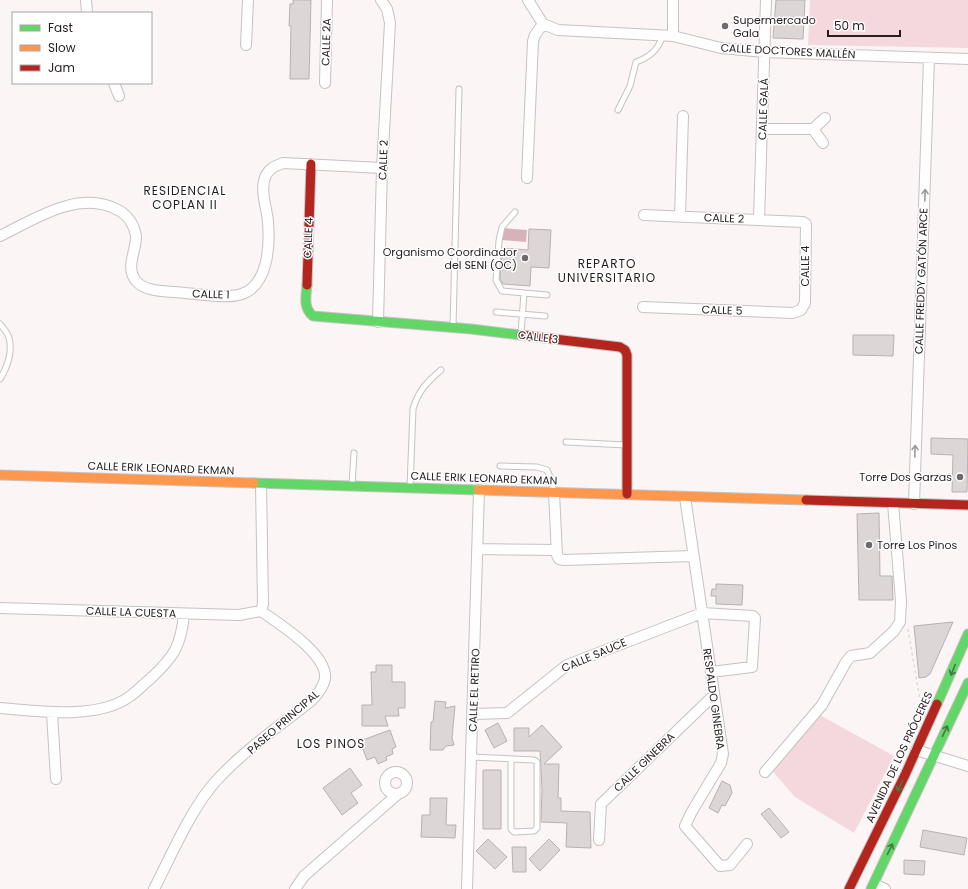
<svg xmlns="http://www.w3.org/2000/svg" width="968" height="889" viewBox="0 0 968 889" font-family="Poppins,sans-serif">
	<rect width="100%" height="100%" fill="#fbf5f6"/>
	<path fill="#f5d7de" d="M810 0H968V48L808 45Z
		M818 714 894 756 854 833 795 797 770 768Z"/>
	<path fill="#d7b2ba" d="M503 228 527 230 526 242 502 240Z"/>
	<path fill="#ddd6d7" stroke="#b8b1b3" d="M293 0H311L309 79H290L291 26H289L290 4H293Z
		M776 0H805L803 39 773 38Z
		M529 229 551 230 549 268 531 267 530 286 503 284 500 279 502 248 528 250Z
		M853 335H894L893 356 853 355Z
		M931 438 968 439 967 492H952L953 455 931 454Z
		M879 513 880 576H892L893 600H859L857 514Z
		M716 584 743 585 742 605 716 604V596H711L712 589H716Z
		M953 622 930 674 926 677 919 678 914 626Z
		M376 665H392V682H405V708H398L399 716H385L388 726H362V705H372L371 672H376Z
		M435 701 446 702 445 708 455 706 452 738 454 745 446 746 443 750H430L431 722H433Z
		M498 723 507 741 494 748 485 730Z
		M542 725 562 747 544 764H559L558 798H561V811L590 812 591 848 566 847 567 823 541 822 542 789 540 751H514V728H529V737Z
		M390 730 396 747 392 749 393 754 386 757 387 760 378 764 375 757 367 760 360 741Z
		M350 768 362 785 351 793 358 803 342 815 323 788Z
		M483 770H501V829H483Z
		M722 781 730 785 732 793 725 806 722 805 718 813 709 808Z
		M430 798H447L446 825H456L455 838 421 837 422 815H430Z
		M769 808 789 832 781 838 761 814Z
		M923 830 967 838 964 855 920 847Z
		M488 839 507 857 495 869 476 851Z
		M549 839 560 850 540 871 529 859Z
		M512 847H526V872H513Z
		M904 860 925 861 924 875 904 874Z"/>
	<g fill="none" stroke-linecap="round" stroke-linejoin="round">
		<g stroke="#c8c1c2" stroke-width="7">
			<path id="lane" d="M618 110 630 86 636 62C650 57 658 50 663 35
				M515 212 502 227 499 241 496 280 502 291 524 293 521 334
				M524 293 547 295
				M496 312 545 316
				M0 324C3 328 8 333 9 338 13 351 7 368 0 379
				M453 327 459 89
				M566 442 626 445
				M500 466 537 467 547 470 551 479 554 492
				M352 485 354 453
				M410 487 413 409C418 391 427 382 441 370
				M472 757 534 760 537 762V828L534 831 514 832 511 829V759"/>
		</g>
		<g stroke="#c8c1c2" stroke-width="12">
			<path id="street" d="M86 0 87 13
				M528 0 543 24 558 30 673 36 721 48 764 52 968 59
				M673 36V0
				M246 45 248 0
				M114 83 119 96
				M325 83 327 0
				M762 129H813L825 118
				M813 129 823 143
				M527 178 533 41 535 35 543 24
				M680 216 683 116
				M759 219 766 0
				M0 236C35 219 79 189 118 210 128 215 135 226 136 237 136 252 125 267 136 281 146 293 171 291 185 293 200 294 228 299 242 294 268 285 270 246 268 222 267 208 259 189 266 175 270 168 275 166 283 163L382 168
				M643 307 793 313 801 310 805 303 806 224 803 222 644 215
				M378 322 382 168 390 23 387 9 381 0
				M554 493 557 555 559 559 564 560 693 556
				M685 497 723 754 721 763 691 813 685 826 720 866 730 865 747 844
				M914 504 929 58
				M477 549 557 550
				M0 608 239 615 261 611
				M0 708C37 711 97 720 129 697 136 692 143 685 150 679 174 657 181 646 184 614
				M52 713 56 779
				M473 714 507 713 567 665 702 613 753 616 755 618 752 667 711 672
				M916 750 968 766
				M385 783a11 11 0 1 1 22 0a11 11 0 1 1-22 0Z
				M765 772 822 705 846 662 851 656 870 653 894 631 900 622 901 601 893 503
				M599 840 601 804 714 695
				M874 884 885 889
				M154 889C171 856 192 807 216 781 243 751 281 725 312 700 318 694 323 688 325 679 328 654 279 624 261 611L263 604 261 484
				M295 889 304 876 398 794
				M467 889 479 490"/>
		</g>
		<g stroke="#c8c1c2" stroke-width="11">
			<path id="fast" d="M307 285C306 296 303 308 313 316L471 329 521 335
				M254 483 478 490
				M937 704 968 634
				M871 889 968 683"/>
		</g>
		<g stroke="#c8c1c2" stroke-width="11">
			<path id="slow" d="M0 475 254 483
				M478 490 806 500"/>
		</g>
		<g stroke="#c8c1c2" stroke-width="11">
			<path id="jam" d="M307 285 311 164
				M521 335 620 347 625 350 627 355V494
				M806 500 968 505
				M849 889 905 775 937 704"/>
		</g>
		<path stroke="#dcdadb" stroke-width="1.5" stroke-dasharray="3 3" stroke-linecap="butt" d="M908 629 920 700"/>
		<use href="#lane" stroke="#fefefe" stroke-width="5"/>
		<use href="#street" stroke="#fefefe" stroke-width="10"/>
		<use href="#fast" stroke="#63d668" stroke-width="9"/>
		<use href="#slow" stroke="#ff974d" stroke-width="9"/>
		<use href="#jam" stroke="#b3261e" stroke-width="9"/>
	</g>
	<defs><path id="oneway-shaft" d="M-6 0H5M1.5-3L5.5 0L1.5 3" fill="none" stroke-width="1.6" stroke-linecap="round" stroke-linejoin="round"/></defs>
	<g stroke="#9c9899">
		<use href="#oneway-shaft" transform="translate(925 195) rotate(-88)"/>
		<use href="#oneway-shaft" transform="translate(915 451) rotate(-88)"/>
	</g>
	<g stroke="#447943">
		<use href="#oneway-shaft" transform="translate(953 670) rotate(113)"/>
		<use href="#oneway-shaft" transform="translate(945 731) rotate(-65)"/>
		<use href="#oneway-shaft" transform="translate(900 786) rotate(116)"/>
		<use href="#oneway-shaft" transform="translate(890 849) rotate(-65)"/>
	</g>
	<g fill="#70686a" stroke="#fff" stroke-width="1.5">
		<circle cx="725" cy="26" r="4"/>
		<circle cx="525" cy="258" r="4"/>
		<circle cx="960" cy="477" r="4"/>
		<circle cx="869" cy="545" r="4"/>
	</g>
	<g text-anchor="middle" dominant-baseline="central" stroke-width="3" stroke-linejoin="round" paint-order="stroke">
		<g font-size="11" fill="#251c1e" stroke="#fff" text-anchor="start">
			<text x="733" y="20">Supermercado<tspan x="733" dy="13">Gala</tspan></text>
			<text x="517" y="252" text-anchor="end">Organismo Coordinador<tspan x="517" dy="13">del SENI (OC)</tspan></text>
			<text x="952" y="477" text-anchor="end">Torre Dos Garzas</text>
			<text x="877" y="545">Torre Los Pinos</text>
		</g>
		<g font-size="11" fill="#251c1e" stroke="#fff">
			<text transform="translate(326 42) rotate(-88)">CALLE 2A</text>
			<text transform="translate(788 51) rotate(3)">CALLE DOCTORES MALLÉN</text>
			<text transform="translate(763 109) rotate(-88)">CALLE GALÁ</text>
			<text transform="translate(383 160) rotate(-88)">CALLE 2</text>
			<text transform="translate(724 218) rotate(2)">CALLE 2</text>
			<text transform="translate(308 238) rotate(-88)">CALLE 4</text>
			<text transform="translate(805 266) rotate(-90)">CALLE 4</text>
			<text transform="translate(921 281) rotate(-88)">CALLE FREDDY GATÓN ARCE</text>
			<text transform="translate(211 294) rotate(2)">CALLE 1</text>
			<text transform="translate(722 310) rotate(2)">CALLE 5</text>
			<text transform="translate(538 337) rotate(7)">CALLE 3</text>
			<text transform="translate(161 468) rotate(2)">CALLE ERIK LEONARD EKMAN</text>
			<text transform="translate(484 478) rotate(2)">CALLE ERIK LEONARD EKMAN</text>
			<text transform="translate(131 612) rotate(2)">CALLE LA CUESTA</text>
			<text transform="translate(594 655) rotate(-23)">CALLE SAUCE</text>
			<text transform="translate(474 690) rotate(-88)">CALLE EL RETIRO</text>
			<text transform="translate(714 699) rotate(82)">RESPALDO GINEBRA</text>
			<text transform="translate(283 722) rotate(-41)">PASEO PRINCIPAL</text>
			<text transform="translate(899 757) rotate(-65)">AVENIDA DE LOS PRÓCERES</text>
			<text transform="translate(644 762) rotate(-44)">CALLE GINEBRA</text>
		</g>
		<g font-size="12" letter-spacing="1" fill="#251c1e" stroke="#fff">
			<text x="185" y="190">RESIDENCIAL<tspan x="185" dy="14">COPLAN II</tspan></text>
			<text x="607" y="263">REPARTO<tspan x="607" dy="14">UNIVERSITARIO</tspan></text>
			<text x="331" y="743">LOS PINOS</text>
		</g>
	</g>
	<rect x="12" y="12" width="140" height="72" fill="#ffffff" stroke="#a8a4a5"/>
	<rect x="20" y="25" width="20" height="6" fill="#63d668" stroke="#a8a4a5"/>
	<text x="48" y="32" font-size="12" fill="#251c1e">Fast</text>
	<rect x="20" y="45" width="20" height="6" fill="#ff974d" stroke="#a8a4a5"/>
	<text x="48" y="52" font-size="12" fill="#251c1e">Slow</text>
	<rect x="20" y="65" width="20" height="6" fill="#b3261e" stroke="#a8a4a5"/>
	<text x="48" y="72" font-size="12" fill="#251c1e">Jam</text>
	<path d="M828 30v6h72v-6" fill="none" stroke="#251c1e" stroke-width="2"/>
	<text x="834" y="30" font-size="12" fill="#251c1e" stroke="#ffffff" stroke-width="3" paint-order="stroke">50 m</text>
</svg>
